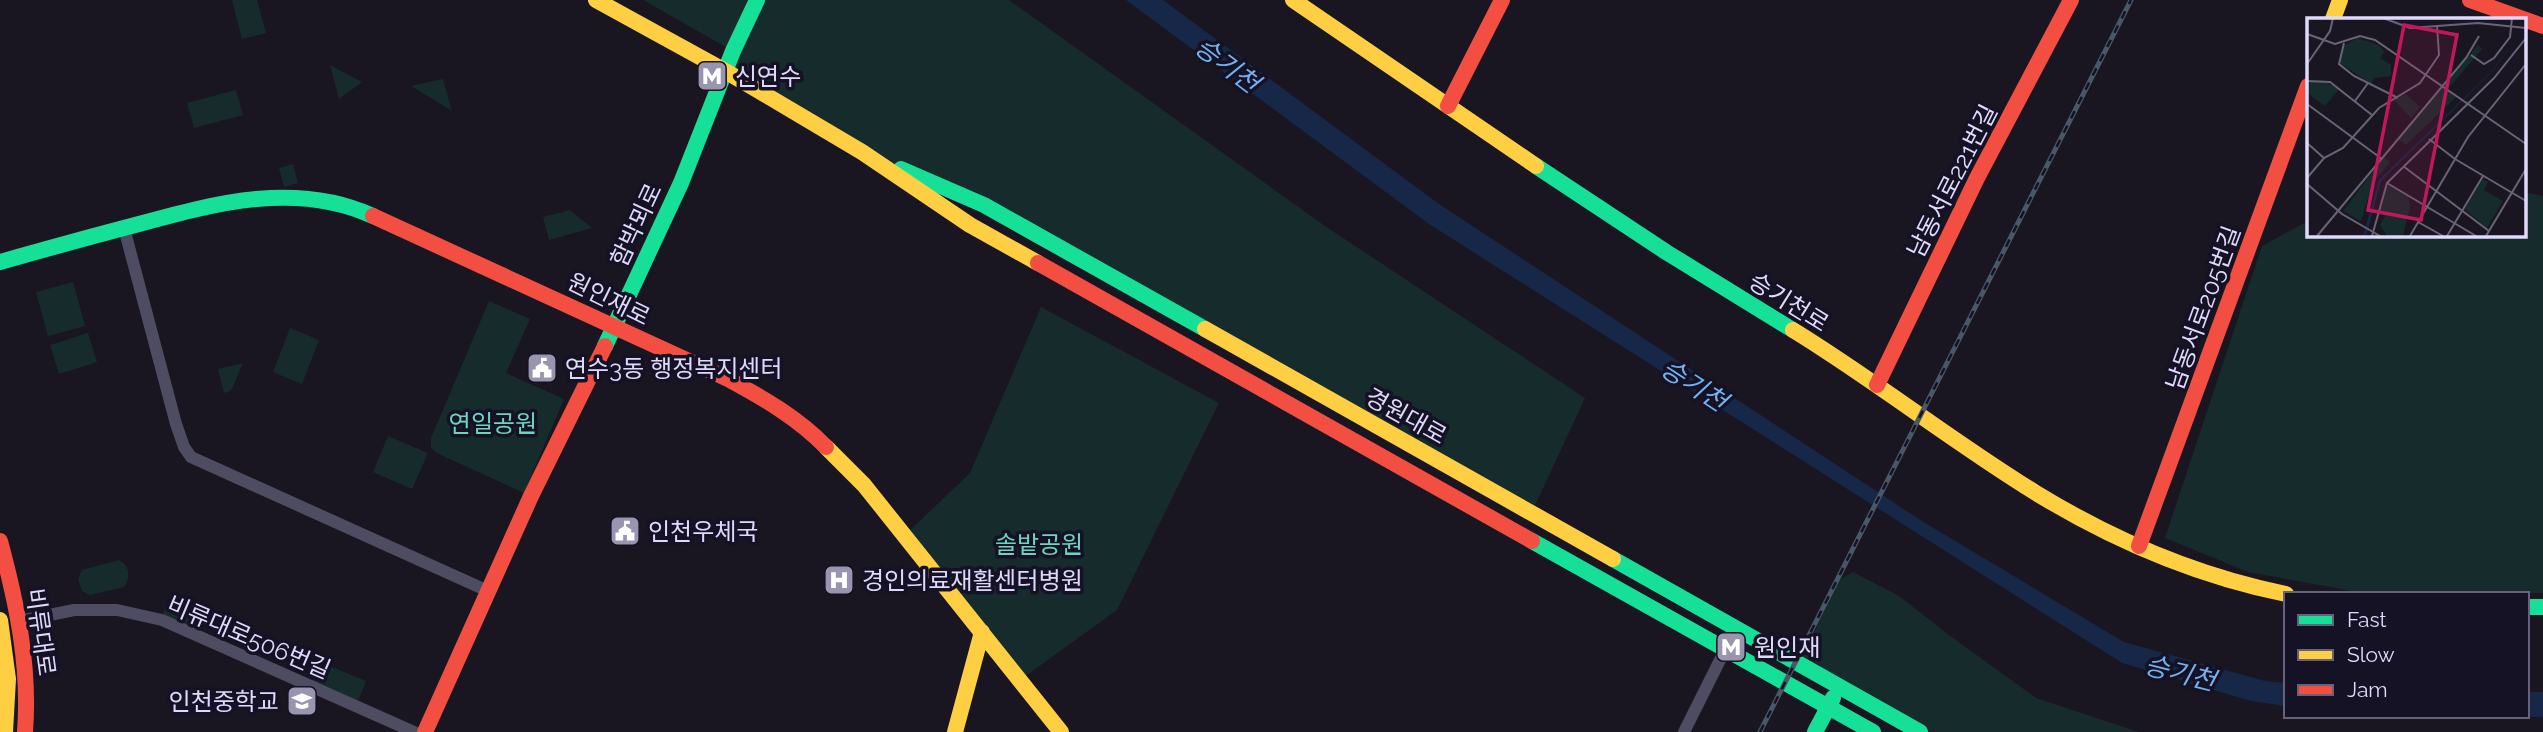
<svg xmlns="http://www.w3.org/2000/svg" width="2543" height="732" viewBox="0 0 2543 732" font-family="Raleway,'Noto Sans KR',sans-serif">
	<rect width="100%" height="100%" fill="#191621"/>
	<path fill="#162b2c" d="M232 0H257L266 33 242 39Z
		M643 0H746L755 5 733 51Z
		M760 0H1009L1325 226 1585 398 1532 512 984 205 862 152 727 72Z
		M330 65 362 82 339 99Z
		M443 79 452 111 411 86Z
		M236 90 243 115 194 128 187 103Z
		M293 164 298 183 284 187 279 168Z
		M2524 192 2543 196V593H2363L2248 572 2165 538 2262 246 2308 221V234H2524Z
		M570 210 592 228 549 240 543 217Z
		M73 282 85 326 48 336 36 292Z
		M489 301 530 319 506 373 564 399 524 493 437 453 431 448V438Z
		M1041 307 1219 403 1117 610 1020 680 905 535 970 473Z
		M290 328 319 340 302 384 273 372Z
		M88 333 97 362 59 374 50 345Z
		M243 363 231 391 224 393 218 369Z
		M388 436 428 453 412 489 373 472Z
		M119 560C130 566 131 577 124 587L90 595 82 591 78 579 82 570Z
		M1853 572 1899 596 1949 635 2036 698 2139 732H1932L1802 658 1839 580Z
		M171 595 209 612 201 632 162 615Z
		M320 662 366 681 358 701 312 681Z"/>
	<path fill="#162747" d="M1126 0H1163L1439 204 1922 521 2124 642 2265 681 2286 683V706L2251 701 2122 663 1429 224Z
		M2527 692H2543V717L2436 716H2527Z"/>
	<g fill="none" stroke-linecap="round" stroke-linejoin="round">
		<path stroke="#4e4c60" stroke-width="12" d="M124 228 176 424 184 447 191 457 488 591
			M20 621 74 610H117L162 620 414 732
			M1684 732 1725 650"/>
		<path stroke="#16e098" stroke-width="16" d="M1536 166 1666 252 1793 330
			M901 169 984 205 1205 329
			M0 262C46 249 93 236 139 224 216 203 297 181 373 216
			M605 346 681 183 733 51 757 0
			M1532 541 1873 732
			M1613 559 1920 732
			M2527 607H2543
			M1815 732 1833 698"/>
		<path stroke="#ffcf43" stroke-width="16" d="M596 0 727 72 862 152 970 225 1038 263
			M1293 0 1536 166
			M2333 19 2340 0
			M1205 329 1613 559
			M1793 330C1876 381 1953 442 2036 493 2113 540 2197 576 2286 594
			M826 447 864 485 1061 732
			M0 620 8 679 5 732
			M955 732 982 632"/>
		<path stroke="#f24e42" stroke-width="16" d="M2470 0 2543 26
			M1448 106 1502 0
			M373 216 728 379C763 398 798 418 826 447
			M1038 263 1532 541
			M1877 385 1977 178 2071 0
			M0 541C17 604 30 666 25 732
			M2139 546 2308 86
			M425 732 531 496 605 346"/>
		<g stroke="#485868" stroke-width="5">
			<path id="rail" d="M1760 732 2131 0"/>
		</g>
		<use href="#rail" stroke="#161225" stroke-width="2.5" stroke-dasharray="8" stroke-linecap="butt"/>
	</g>
	<defs>
		<g id="metro-square" transform="scale(1.575)"><rect x="-9" y="-9" width="18" height="18" rx="4" fill="#9a95af" stroke="#161225"/><path d="M-5.5 5V-5H-3L0 0L3-5H5.5V5H3V-.5L0 4L-3-.5V5Z" fill="#fff"/></g>
		<g id="civic-square" transform="scale(1.575)"><rect x="-9" y="-9" width="18" height="18" rx="4" fill="#9a95af" stroke="#161225"/><path d="M-.6-6.5H3V-4.5H.6V-3L4-1V1h2V6H-6V1h2V-1L-.6-3ZM-1.2 2.5V6h2.4V2.5Z" fill="#fff"/></g>
		<g id="hospital-square" transform="scale(1.575)"><rect x="-9" y="-9" width="18" height="18" rx="4" fill="#9a95af" stroke="#161225"/><path d="M-5-5h3v3.5h4V-5h3V5h-3V1.5h-4V5h-3Z" fill="#fff"/></g>
		<g id="school-square" transform="scale(1.575)"><rect x="-9" y="-9" width="18" height="18" rx="4" fill="#9a95af" stroke="#161225"/><path d="M0-5L7-2L0 1L-7-2ZM-4 1L0 2.5L4 1V4Q0 6-4 4Z" fill="#fff"/></g>
	</defs>
	<g fill-rule="evenodd">
		<use href="#metro-square" x="712" y="76"/>
		<use href="#civic-square" x="542" y="368"/>
		<use href="#civic-square" x="625" y="531"/>
		<use href="#hospital-square" x="839" y="580"/>
		<use href="#metro-square" x="1731" y="647"/>
		<use href="#school-square" x="302" y="701"/>
	</g>
	<g text-anchor="middle" dominant-baseline="central" stroke-width="7" stroke-linejoin="round" paint-order="stroke">
		<g font-size="24" fill="#dfdafb" stroke="#161225" text-anchor="start">
			<text x="735" y="76">신연수</text>
			<text x="565" y="368">연수3동 행정복지센터</text>
			<text x="648" y="531">인천우체국</text>
			<text x="862" y="580">경인의료재활센터병원</text>
			<text x="1754" y="647">원인재</text>
			<text x="279" y="701" text-anchor="end">인천중학교</text>
		</g>
		<g font-size="24" fill="#dfdafb" stroke="#161225">
			<text transform="translate(1952 181) rotate(-63)">남동서로221번길</text>
			<text transform="translate(636 225) rotate(-65)">함박뫼로</text>
			<text transform="translate(609 299) rotate(26)">원인재로</text>
			<text transform="translate(1789 302) rotate(32)">승기천로</text>
			<text transform="translate(2203 308) rotate(-70)">남동서로205번길</text>
			<text transform="translate(1406 416) rotate(29)">경원대로</text>
			<text transform="translate(41 632) rotate(82)">비류대로</text>
			<text transform="translate(249 637) rotate(23)">비류대로506번길</text>
		</g>
		<g font-size="24" fill="#6dd4bd" stroke="#161225">
			<text x="493" y="423">연일공원</text>
			<text x="1039" y="544">솔밭공원</text>
		</g>
		<g font-size="26" font-style="italic" fill="#73b2f0" stroke="#161225">
			<text transform="translate(1227 65) rotate(37)">승기천</text>
			<text transform="translate(1694 385) rotate(33)">승기천</text>
			<text transform="translate(2180 673) rotate(14)">승기천</text>
		</g>
	</g>
	<g transform="translate(2307 18)">
		<rect width="219" height="219" fill="#191621"/>
		<path d="M50 20 72 27 77 34 73 40 84 47V58L67 60 64 66 33 45 37 28ZM171 27 175 31 140 72 149 79 99 127 91 121ZM14 62 32 71 18 88 0 75V65ZM99 76 113 89 104 100 87 82ZM77 139 83 144 65 166 54 203 36 193ZM176 161 181 164 177 172 196 183 180 210 158 191ZM81 167 101 178 103 188 96 218H80L73 207 78 198 71 195Z" fill="#162b2c"/>
		<path d="M219 9 184 55 74 163 60 215 56 218 72 162 183 55Z" fill="#162747"/>
		<path fill="none" stroke="#686478" stroke-width="2" d="M76 0 103 10 171 5 219 10M0 16 28 26 53 18 68 22 219 126M37 25 32 46 47 58 91 80M164 37 177 46 187 40 203 19 205 0M0 46 23 13 26 0M0 63 23 64 65 97M48 83 61 65M0 86 75 141M122 121 148 141M0 125 17 140M148 141 219 183M96 148 182 213M0 160 17 140 36 130 72 90 113 65 132 37 130 7M80 165 169 218M0 166 35 196 73 218M111 204 136 218M10 218 159 40 172 18M65 218 80 165 187 60 219 20M103 218 161 119 219 46M140 218 176 158M179 218 219 151"/>
		<path fill="#c2185b" fill-opacity="0.15" stroke="#c2185b" stroke-width="3.5" d="M97 7 150 17 114 202 61 192Z"/>
		<rect width="219" height="219" fill="none" stroke="#dfdafb" stroke-width="3.5"/>
	</g>
	<rect x="2284" y="592" width="245" height="126" fill="#161225" stroke="#66627b" stroke-width="2"/>
	<rect x="2298" y="615" width="35" height="10" fill="#16e098" stroke="#66627b" stroke-width="2"/>
	<text x="2347" y="627" font-size="21" fill="#dfdafb">Fast</text>
	<rect x="2298" y="650" width="35" height="10" fill="#ffcf43" stroke="#66627b" stroke-width="2"/>
	<text x="2347" y="662" font-size="21" fill="#dfdafb">Slow</text>
	<rect x="2298" y="685" width="35" height="10" fill="#f24e42" stroke="#66627b" stroke-width="2"/>
	<text x="2347" y="697" font-size="21" fill="#dfdafb">Jam</text>
</svg>
